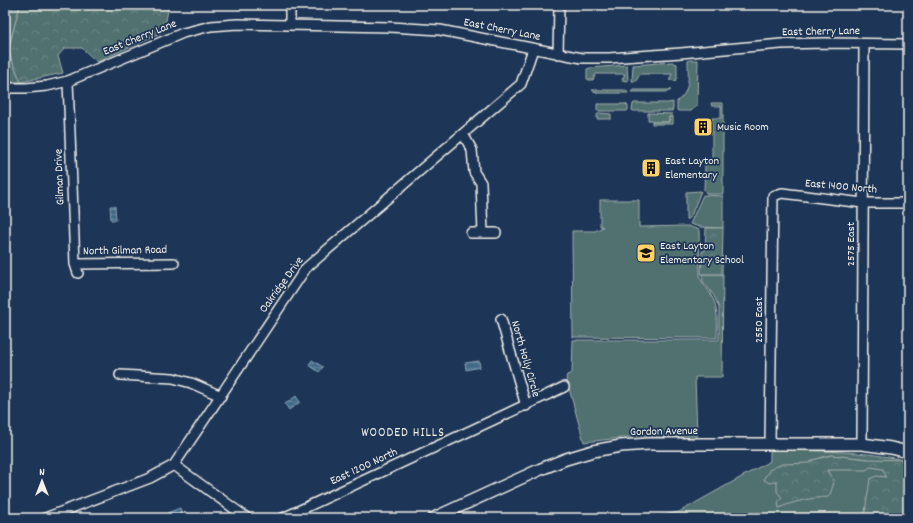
<svg xmlns="http://www.w3.org/2000/svg" width="913" height="523" viewBox="0 0 913 523" font-family="Dekko,sans-serif">
	<defs>
		<pattern id="forest-crowns" width="20" height="18" patternUnits="userSpaceOnUse"><rect width="20" height="18" fill="#51706f"/><path d="M2 6a3 3 0 1 1 6 0M12 15a3 3 0 1 1 6 0" fill="none" stroke="#6b8584"/></pattern>
		<pattern id="park-tufts" width="24" height="20" patternUnits="userSpaceOnUse"><rect width="24" height="20" fill="#51706f"/><path d="M3 7l-1-3M5 7V3M7 7l1-3M15 17l-1-3M17 17v-4M19 17l1-3" fill="none" stroke="#6b8584"/></pattern>
		<pattern id="garden-furrows" width="10" height="10" patternUnits="userSpaceOnUse"><rect width="10" height="10" fill="#51706f"/><path d="M-1 1l2-2M0 10L10 0M9 11l2-2" fill="none" stroke="#6b8584"/></pattern>
		<pattern id="water-rules" width="6" height="5" patternUnits="userSpaceOnUse"><rect width="6" height="5" fill="#436b8b"/><path d="M0 2.5h6" fill="none" stroke="#5f819b"/></pattern>
	</defs>
	<rect width="100%" height="100%" fill="#1d3557"/>
	<filter id="ink" filterUnits="userSpaceOnUse"><feTurbulence type="fractalNoise" baseFrequency=".025" numOctaves="2"/><feDisplacementMap in="SourceGraphic" scale="8" xChannelSelector="R" yChannelSelector="G"/><feConvolveMatrix kernelMatrix="1 2 1 2 8 2 1 2 1" color-interpolation-filters="sRGB"/></filter>
	<g filter="url(#ink)">
		<path fill="#51706f" stroke="#a2b0ac" fill-rule="evenodd" d="M5 5H20L8 51 21 82H5Z
			M690 60H698L697 106 691 111H678L677 110V101C691 92 688 76 688 61Z
			M672 62 677 64V79L675 81 669 80 672 74H640L636 81H632L633 65Z
			M627 65 628 81 622 80 625 74H596L593 80H589L587 79V69L590 68Z
			M673 102V109L672 111H633L632 110 633 104 634 103H668Z
			M711 103H723V194H707L704 190 705 164H709L712 161V118H721V106H712Z
			M597 104H626L628 106V110L627 111H599L597 110Z
			M599 113 611 114V119H597V115Z
			M648 113 672 114 673 117H669V122H652V120H648Z
			M701 191 691 216 686 220V192Z
			M703 195 723 196V228L700 227 690 224Z
			M600 200H639V227L688 226 699 230 700 277C702 284 708 289 711 295 719 308 717 324 717 338L573 337 572 231H595L603 227 600 226Z
			M702 274H723L722 377H695L697 436H640L584 442 566 378 567 375 572 373 573 340H718L719 338V308L714 296 703 281Z
			M770 450C816 451 863 450 908 461L906 518H646L679 512 770 461ZM831 455 868 459 813 460Z"/>
		<path fill="url(#forest-crowns)" stroke="#a2b0ac" d="M20 5H169L164 31 97 62 82 48H65L58 56 63 73 21 82 8 51Z
			M908 316V419L906 385 907 317Z
			M831 455 868 459 904 460 908 469V518L895 517 892 518H861L865 512 870 479 876 476 886 477 883 469 870 467 866 470H827L834 482 830 495 828 497C810 498 795 501 779 508L778 502 782 498 777 491V481L770 483 764 480 765 476 769 473V470L782 464 809 463 813 460Z"/>
		<path fill="url(#park-tufts)" stroke="#a2b0ac" d="M706 228H723L722 274H701L702 251H705Z"/>
		<path fill="url(#garden-furrows)" stroke="#a2b0ac" d="M592 90H626L628 93H597Z
			M634 90H671L667 92H632Z
			M669 117H673V124H652V122H669Z"/>
		<path fill="url(#water-rules)" stroke="#8aa1b0" d="M110 206H115L116 220H111Z
			M312 360 323 367 319 372 309 365Z
			M479 361 480 367 466 370 465 363Z
			M296 396 300 402 289 410 285 404Z
			M180 508 182 515 173 518H168L167 513Z"/>
		<g fill="none" stroke-linecap="round" stroke-linejoin="round">
			<g stroke="#f4f1e8" stroke-width="12">
				<path id="minor" d="M290 24V5
					M558 54 559 5
					M68 81 75 264 78 273
					M5 88H26L47 86 68 81 183 33 211 26 237 24 390 27 440 30 582 58H609L681 53 781 44 824 43 908 44
					M463 134 472 150 474 172 481 183 483 233
					M471 233H496
					M75 264 174 263
					M501 319 526 406
					M120 375 173 378 191 383 221 396
					M770 444 773 196 782 193 863 203H908
					M862 444 864 44
					M174 465 247 518
					M45 518 150 478 174 465 306 268 521 84 533 49
					M283 518 564 387"/>
			</g>
			<g stroke="#f4f1e8" stroke-width="14">
				<path id="major" d="M434 518 541 469 566 459 593 451 621 446 649 444H862L891 448 908 452"/>
			</g>
			<use href="#minor" stroke="#1d3557" stroke-width="9"/>
			<use href="#major" stroke="#1d3557" stroke-width="11"/>
		</g>
	</g>
	<defs>
		<g id="building-square" transform="scale(1)"><rect x="-9" y="-9" width="18" height="18" rx="4" fill="#ffd166" stroke="#1d3557"/><path d="M-4-6H4V6H1V3H-1V6H-4ZM-2.5-4.3h1.7v1.8h-1.7ZM.8-4.3h1.7v1.8H.8ZM-2.5-1h1.7V.8h-1.7ZM.8-1h1.7V.8H.8Z" fill="#111"/></g>
		<g id="school-square" transform="scale(1)"><rect x="-9" y="-9" width="18" height="18" rx="4" fill="#ffd166" stroke="#1d3557"/><path d="M0-5L7-2L0 1L-7-2ZM-4 1L0 2.5L4 1V4Q0 6-4 4Z" fill="#111"/></g>
	</defs>
	<g fill-rule="evenodd">
		<use href="#building-square" x="703" y="127"/>
		<use href="#building-square" x="651" y="168"/>
		<use href="#school-square" x="646" y="253"/>
	</g>
	<g text-anchor="middle" dominant-baseline="central" stroke-width="3.5" stroke-linejoin="round" paint-order="stroke">
		<g font-size="12" fill="#f4f1e8" stroke="#1d3557">
			<text transform="translate(502 30) rotate(11)">East Cherry Lane</text>
			<text transform="translate(821 32) rotate(-1)">East Cherry Lane</text>
			<text transform="translate(140 38) rotate(-22)">East Cherry Lane</text>
			<text transform="translate(60 177) rotate(-92)">Gilman Drive</text>
			<text transform="translate(841 187) rotate(5)">East 1400 North</text>
			<text transform="translate(851 244) rotate(-90)">2575 East</text>
			<text transform="translate(125 251) rotate(-1)">North Gilman Road</text>
			<text transform="translate(282 285) rotate(-54)">Oakridge Drive</text>
			<text transform="translate(759 320) rotate(-90)">2550 East</text>
			<text transform="translate(525 359) rotate(74)">North Holly Circle</text>
			<text transform="translate(664 432) rotate(-1)">Gordon Avenue</text>
			<text transform="translate(364 467) rotate(-25)">East 1200 North</text>
		</g>
		<g font-size="12" fill="#f4f1e8" stroke="#1d3557" text-anchor="start">
			<text x="717" y="127">Music Room</text>
			<text x="665" y="161">East Layton<tspan x="665" dy="14">Elementary</tspan></text>
			<text x="660" y="246">East Layton<tspan x="660" dy="14">Elementary School</tspan></text>
		</g>
		<g font-size="13" letter-spacing="1" fill="#f4f1e8" stroke="#1d3557">
			<text x="403" y="433">WOODED HILLS</text>
		</g>
	</g>
	<rect width="913" height="523" fill="none" stroke="#1d3557" stroke-width="20"/>
	<rect x="10" y="10" width="893" height="503" fill="none" stroke="#f4f1e8" stroke-width="1.5" filter="url(#ink)"/>
	<g transform="translate(42 481)" stroke="#1d3557" stroke-width="3" paint-order="stroke">
	<path d="M0-3L7 15L0 10L-7 15Z" fill="#f4f1e8"/>
	<text y="-6" font-size="11" font-weight="bold" text-anchor="middle" fill="#f4f1e8">N</text>
	</g>
</svg>
